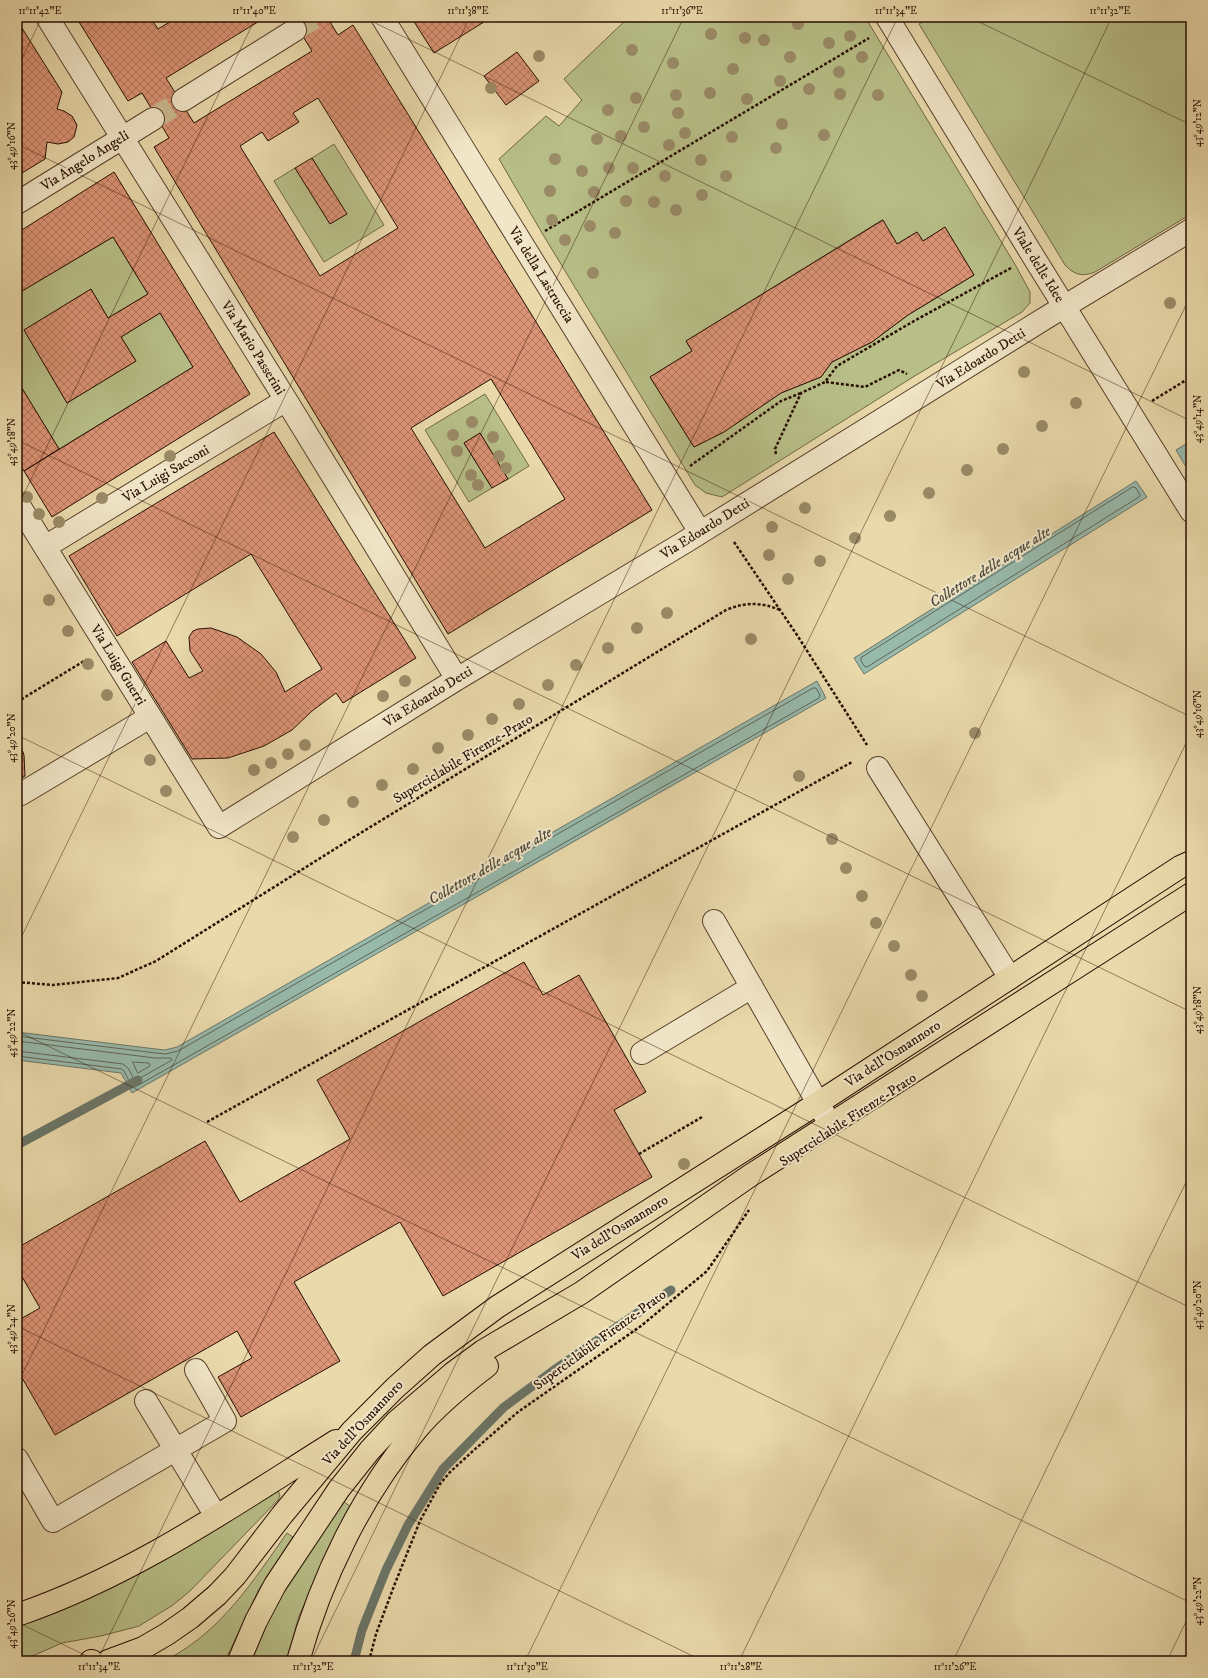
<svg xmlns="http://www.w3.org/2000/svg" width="1208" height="1678" viewBox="0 0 1208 1678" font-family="'IM FELL DW Pica',serif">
	<defs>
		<pattern id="building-cross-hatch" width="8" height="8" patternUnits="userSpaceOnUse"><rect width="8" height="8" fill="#dc9476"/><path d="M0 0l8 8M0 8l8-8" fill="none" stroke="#b2775e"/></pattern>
	</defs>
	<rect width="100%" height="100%" fill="#e9d9ab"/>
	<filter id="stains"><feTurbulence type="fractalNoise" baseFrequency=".005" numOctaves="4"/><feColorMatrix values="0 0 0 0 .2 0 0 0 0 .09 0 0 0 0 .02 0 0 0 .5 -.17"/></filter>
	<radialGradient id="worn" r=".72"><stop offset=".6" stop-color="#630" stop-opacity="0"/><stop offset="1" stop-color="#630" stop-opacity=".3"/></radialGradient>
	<path fill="#b8bf88" stroke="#706644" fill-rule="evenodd" d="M629 17H865L1016 266 1030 292V303L1022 312 913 377 722 497 706 493 695 485 542 233 499 159 546 116 559 126 582 100 564 79ZM882 220 897 244 917 232 923 241 945 228 974 275 908 315 872 342 832 362 821 377 781 393 724 432 694 447 650 377 692 351 686 341Z
		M931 17H1191V214L1095 272C1083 277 1074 275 1065 265L919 24Z
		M334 144 384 225 324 262 274 181 295 168 330 224 346 214 312 158Z
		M113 237 148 294 108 318 91 289 24 330 67 403 136 361 121 337 160 313 193 367 59 449 17 380V294Z
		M485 394 529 466 508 479 480 433 464 443 492 488 469 502 425 430Z
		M278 1490 280 1496 278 1500 190 1591 173 1605 139 1626 101 1636 62 1643 21 1661H17V1623Z
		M340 1499 351 1507 334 1538 299 1616 286 1661H251L255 1647 279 1600Z
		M287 1533 293 1537 259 1589 225 1661 171 1660 170 1658C223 1629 253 1581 287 1533Z"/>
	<path fill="#97baad" stroke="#6a7568" d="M1191 441V468L1188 470 1176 450Z
		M1136 481 1147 497 864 674 854 658Z
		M817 681 826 698 132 1093 121 1073 17 1060V1032L156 1049 165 1050 177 1047Z"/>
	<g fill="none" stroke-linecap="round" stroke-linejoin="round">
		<path stroke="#5f6456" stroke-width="1" d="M1133 487 1136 488 1140 495 1139 497 867 667H865L861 661V658Z
			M17 1036 156 1053 166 1054 178 1051 813 688H816L820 695 819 698 135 1087H132L124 1071 122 1069 17 1056
			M17 1041 155 1058H171L172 1060 135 1081 128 1068 123 1064 17 1051
			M133 1062 149 1063 150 1066 138 1073Z"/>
		<path stroke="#6a7568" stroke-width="9" d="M17 1145 138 1080
			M354 1661 362 1630 386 1570 408 1525 443 1469 504 1407 554 1370 671 1290"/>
	</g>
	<path fill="url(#building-cross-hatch)" stroke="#270e00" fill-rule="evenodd" d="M76 17H150L158 29 178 17H266L166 78 194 123 312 51 291 17H327L338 35 353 25 652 510 448 634 154 147 169 138 142 93 128 101ZM318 98 398 228 320 276 240 146 262 132 268 141 299 122 293 113ZM491 379 565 499 485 548 411 428Z
		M411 17H492L434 53Z
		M17 20 62 92 57 109 64 111 72 116 77 125 74 137 68 142 58 144 47 142 45 159 17 176Z
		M517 52 539 81 506 105 484 76Z
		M312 158 347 214 330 224 295 168Z
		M114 172 250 394 52 517 24 471 193 367 160 313 121 337 136 361 67 403 24 330 91 289 108 318 148 294 113 237 17 294V233Z
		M883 220 897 244 917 232 923 241 945 227 974 275 908 315 872 342 832 362 821 377 781 393 724 432 694 447 650 377 692 351 686 341Z
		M17 380 59 449 24 471 17 460Z
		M274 432 416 658 343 703 336 693 312 711 292 730 264 746 228 758 192 759 132 662 166 641 189 678 203 671 190 651 189 637 193 631 198 629 211 628 237 637 261 654 276 672 285 692 322 669 251 554 117 636 69 556Z
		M480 433 508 479 492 488 464 443Z
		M17 736 24 755 25 776 17 781Z
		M524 962 543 995 579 975 646 1092 614 1110 652 1177 443 1296 400 1222 294 1282 340 1361 241 1417 218 1377 252 1358 237 1331 55 1435 17 1369V1321L40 1308 17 1268V1248L205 1141 240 1202 350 1139 317 1080Z"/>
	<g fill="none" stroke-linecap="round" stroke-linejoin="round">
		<path stroke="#ccbb91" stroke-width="22" stroke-dasharray="22 11" stroke-linecap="butt" d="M295 30 316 17
			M153 119 183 100"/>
		<g stroke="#58412b" stroke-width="24">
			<path id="minor" d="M47 17 286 400 457 679
				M382 17 700 532
				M887 17 1033 256 1191 511
				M183 100 295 30
				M17 203 153 119
				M17 502 219 827 457 679 685 542 1047 317 1191 230
				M45 547 286 400
				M878 768 1010 978
				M21 794 150 717
				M714 921 830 1124
				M642 1053 752 987
				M146 1401 216 1516
				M17 1459 53 1521 225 1421 196 1370"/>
		</g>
		<g stroke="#270e00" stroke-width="24">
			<path id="major" d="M17 1615C132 1576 234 1505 336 1441
				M91 1661H92
				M108 1661 143 1648 167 1634 190 1618 217 1595 235 1576 282 1515 352 1431 395 1388 432 1355 497 1307 818 1103 1180 867 1191 862
				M239 1661 256 1621 275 1585 339 1489 370 1450 397 1421 453 1373 483 1351 581 1293 751 1175 1191 894
				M298 1661C321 1579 361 1495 417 1429 437 1405 462 1385 487 1366"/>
		</g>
		<path stroke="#270e00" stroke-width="2.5" stroke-dasharray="3 2" stroke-linecap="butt" d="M545 231 869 38
			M826 382 865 387 899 370 907 374
			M1152 401 1191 377
			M776 454 775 449 801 393 825 382 837 366 914 321 1011 268
			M690 466 781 401 801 393
			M734 542 797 635 867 745
			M17 702 84 661
			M17 982 53 985 118 978 156 961 354 837 726 610C745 602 761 602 780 610
			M207 1122 852 762
			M639 1154 702 1117
			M369 1661 376 1634 394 1586 420 1521 440 1484 450 1472 474 1450 518 1412 641 1326 707 1271 749 1210"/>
		<use href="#minor" stroke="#f1e6c8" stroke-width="22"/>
		<use href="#major" stroke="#e9d9ab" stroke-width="22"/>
	</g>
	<g fill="#9a8b67">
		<circle cx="798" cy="24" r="6"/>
		<circle cx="711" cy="34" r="6"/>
		<circle cx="850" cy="36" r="6"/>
		<circle cx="745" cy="38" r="6"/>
		<circle cx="764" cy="40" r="6"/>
		<circle cx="829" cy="43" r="6"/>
		<circle cx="632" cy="50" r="6"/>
		<circle cx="539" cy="56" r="6"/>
		<circle cx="790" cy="57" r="6"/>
		<circle cx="862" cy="57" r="6"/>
		<circle cx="673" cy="63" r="6"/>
		<circle cx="733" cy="69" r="6"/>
		<circle cx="839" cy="72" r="6"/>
		<circle cx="780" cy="81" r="6"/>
		<circle cx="491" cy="88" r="6"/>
		<circle cx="809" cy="89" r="6"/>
		<circle cx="710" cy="93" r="6"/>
		<circle cx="840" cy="94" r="6"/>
		<circle cx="676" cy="95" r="6"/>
		<circle cx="878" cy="95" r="6"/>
		<circle cx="636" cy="98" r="6"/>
		<circle cx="747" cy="99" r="6"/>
		<circle cx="608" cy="110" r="6"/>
		<circle cx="678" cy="113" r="6"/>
		<circle cx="782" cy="124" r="6"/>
		<circle cx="644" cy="127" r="6"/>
		<circle cx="685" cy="133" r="6"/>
		<circle cx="824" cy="135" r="6"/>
		<circle cx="621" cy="136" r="6"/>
		<circle cx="732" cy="137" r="6"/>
		<circle cx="597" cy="139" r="6"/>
		<circle cx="669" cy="145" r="6"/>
		<circle cx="776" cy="148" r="6"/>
		<circle cx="555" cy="159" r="6"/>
		<circle cx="701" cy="160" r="6"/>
		<circle cx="609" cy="168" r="6"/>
		<circle cx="633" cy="168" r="6"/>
		<circle cx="582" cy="171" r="6"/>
		<circle cx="665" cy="176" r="6"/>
		<circle cx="726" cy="176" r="6"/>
		<circle cx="550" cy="191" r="6"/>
		<circle cx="594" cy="192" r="6"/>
		<circle cx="702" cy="195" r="6"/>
		<circle cx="626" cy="201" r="6"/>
		<circle cx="654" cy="202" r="6"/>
		<circle cx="676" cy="210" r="6"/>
		<circle cx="552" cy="220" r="6"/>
		<circle cx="590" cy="226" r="6"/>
		<circle cx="615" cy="233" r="6"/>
		<circle cx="565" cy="240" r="6"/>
		<circle cx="593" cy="273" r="6"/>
		<circle cx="1170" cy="303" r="6"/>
		<circle cx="1024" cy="372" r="6"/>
		<circle cx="1076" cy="403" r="6"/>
		<circle cx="472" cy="422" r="6"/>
		<circle cx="1042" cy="426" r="6"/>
		<circle cx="453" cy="435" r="6"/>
		<circle cx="493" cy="437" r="6"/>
		<circle cx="1003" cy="449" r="6"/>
		<circle cx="457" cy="451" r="6"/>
		<circle cx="170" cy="456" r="6"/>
		<circle cx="499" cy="456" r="6"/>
		<circle cx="506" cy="468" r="6"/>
		<circle cx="967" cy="470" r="6"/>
		<circle cx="471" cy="475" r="6"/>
		<circle cx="478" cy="485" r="6"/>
		<circle cx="929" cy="493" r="6"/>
		<circle cx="27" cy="497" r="6"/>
		<circle cx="102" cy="498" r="6"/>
		<circle cx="805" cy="508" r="6"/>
		<circle cx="39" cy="514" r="6"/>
		<circle cx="890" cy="516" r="6"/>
		<circle cx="59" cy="522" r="6"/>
		<circle cx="772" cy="527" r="6"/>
		<circle cx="855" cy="538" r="6"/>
		<circle cx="769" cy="555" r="6"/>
		<circle cx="820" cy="561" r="6"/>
		<circle cx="788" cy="579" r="6"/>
		<circle cx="49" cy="600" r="6"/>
		<circle cx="667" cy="613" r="6"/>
		<circle cx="637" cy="628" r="6"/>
		<circle cx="68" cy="631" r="6"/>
		<circle cx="751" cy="639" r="6"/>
		<circle cx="608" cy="648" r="6"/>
		<circle cx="88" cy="664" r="6"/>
		<circle cx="576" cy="665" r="6"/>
		<circle cx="405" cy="681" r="6"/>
		<circle cx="548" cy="685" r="6"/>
		<circle cx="107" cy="695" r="6"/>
		<circle cx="383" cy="696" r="6"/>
		<circle cx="519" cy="704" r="6"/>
		<circle cx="492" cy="719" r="6"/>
		<circle cx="975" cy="733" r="6"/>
		<circle cx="468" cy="735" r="6"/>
		<circle cx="305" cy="745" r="6"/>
		<circle cx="438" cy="748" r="6"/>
		<circle cx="288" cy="754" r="6"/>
		<circle cx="150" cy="760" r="6"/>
		<circle cx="271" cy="763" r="6"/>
		<circle cx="413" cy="769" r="6"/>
		<circle cx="254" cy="770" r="6"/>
		<circle cx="799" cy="776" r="6"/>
		<circle cx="382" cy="785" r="6"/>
		<circle cx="166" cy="791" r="6"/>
		<circle cx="353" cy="802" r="6"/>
		<circle cx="324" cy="820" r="6"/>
		<circle cx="293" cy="837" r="6"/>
		<circle cx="832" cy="839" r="6"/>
		<circle cx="846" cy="868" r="6"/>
		<circle cx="862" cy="896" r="6"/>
		<circle cx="876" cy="923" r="6"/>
		<circle cx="894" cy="946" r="6"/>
		<circle cx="911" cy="975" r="6"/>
		<circle cx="922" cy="996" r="6"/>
		<circle cx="684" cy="1164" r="6"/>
	</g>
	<path fill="none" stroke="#270e00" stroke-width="1" stroke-opacity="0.45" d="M363 17 1191 421M969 17 1191 125M17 69 42 17M17 144 1191 717M17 440 1191 1012M17 508 256 17M17 735 1191 1308M17 946 470 17M17 1031 1191 1603M17 1326 703 1661M17 1385 684 17M17 1622 97 1661M97 1661 898 17M311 1661 1112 17M525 1661 1191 295M739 1661 1191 733M953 1661 1191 1172M1167 1661 1191 1611"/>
	<g text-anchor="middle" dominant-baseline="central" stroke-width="4" stroke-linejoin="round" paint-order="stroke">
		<g font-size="14" fill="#270e00" stroke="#f1e6c8">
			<text transform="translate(85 161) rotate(-32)">Via Angelo Angeli</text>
			<text transform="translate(1038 265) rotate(58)">Viale delle Idee</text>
			<text transform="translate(541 275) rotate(58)">Via della Lastruccia</text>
			<text transform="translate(253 348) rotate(58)">Via Mario Passerini</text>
			<text transform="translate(981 359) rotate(-32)">Via Edoardo Detti</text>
			<text transform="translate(166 474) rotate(-31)">Via Luigi Sacconi</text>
			<text transform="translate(705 529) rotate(-32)">Via Edoardo Detti</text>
			<text transform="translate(118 665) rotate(58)">Via Luigi Guerri</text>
			<text transform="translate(428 697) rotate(-32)">Via Edoardo Detti</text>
			<text transform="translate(463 759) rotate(-31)">Superciclabile Firenze-Prato</text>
			<text transform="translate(893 1054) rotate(-33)">Via dell'Osmannoro</text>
			<text transform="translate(848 1120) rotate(-33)">Superciclabile Firenze-Prato</text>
			<text transform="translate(620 1228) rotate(-32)">Via dell'Osmannoro</text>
			<text transform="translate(600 1340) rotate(-36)">Superciclabile Firenze-Prato</text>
			<text transform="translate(363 1423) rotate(-47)">Via dell'Osmannoro</text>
		</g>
		<g font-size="15" font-style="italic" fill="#4e4a3d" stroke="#f1e6c8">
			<text transform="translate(990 567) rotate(-32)">Collettore delle acque alte</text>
			<text transform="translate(490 866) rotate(-30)">Collettore delle acque alte</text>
		</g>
	</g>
	<rect width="1208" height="1678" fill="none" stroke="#e9d9ab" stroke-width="44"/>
	<rect x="22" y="22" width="1164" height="1634" fill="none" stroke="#270e00" stroke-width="1.5"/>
	<g font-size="10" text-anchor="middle" fill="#270e00">
		<text x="40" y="14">11°11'42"E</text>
		<text x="254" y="14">11°11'40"E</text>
		<text x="468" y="14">11°11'38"E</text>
		<text x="682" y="14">11°11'36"E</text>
		<text x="896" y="14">11°11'34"E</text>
		<text x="1110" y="14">11°11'32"E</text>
		<text transform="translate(1197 123) rotate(-90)" y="4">43°49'12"N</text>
		<text transform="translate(11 146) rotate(-90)" y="4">43°49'16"N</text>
		<text transform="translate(1197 419) rotate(-90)" y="4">43°49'14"N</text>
		<text transform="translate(11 442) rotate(-90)" y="4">43°49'18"N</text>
		<text transform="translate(1197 714) rotate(-90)" y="4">43°49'16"N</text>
		<text transform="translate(11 738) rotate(-90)" y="4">43°49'20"N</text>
		<text transform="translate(1197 1010) rotate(-90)" y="4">43°49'18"N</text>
		<text transform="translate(11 1033) rotate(-90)" y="4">43°49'22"N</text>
		<text transform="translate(1197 1305) rotate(-90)" y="4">43°49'20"N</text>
		<text transform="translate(11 1329) rotate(-90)" y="4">43°49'24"N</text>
		<text transform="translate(1197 1601) rotate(-90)" y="4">43°49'22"N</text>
		<text transform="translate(11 1624) rotate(-90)" y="4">43°49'26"N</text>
		<text x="99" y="1670">11°11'34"E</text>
		<text x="313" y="1670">11°11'32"E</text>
		<text x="527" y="1670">11°11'30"E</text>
		<text x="741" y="1670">11°11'28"E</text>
		<text x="955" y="1670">11°11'26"E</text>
	</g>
	<rect width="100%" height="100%" filter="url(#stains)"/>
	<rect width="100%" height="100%" fill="url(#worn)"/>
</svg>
